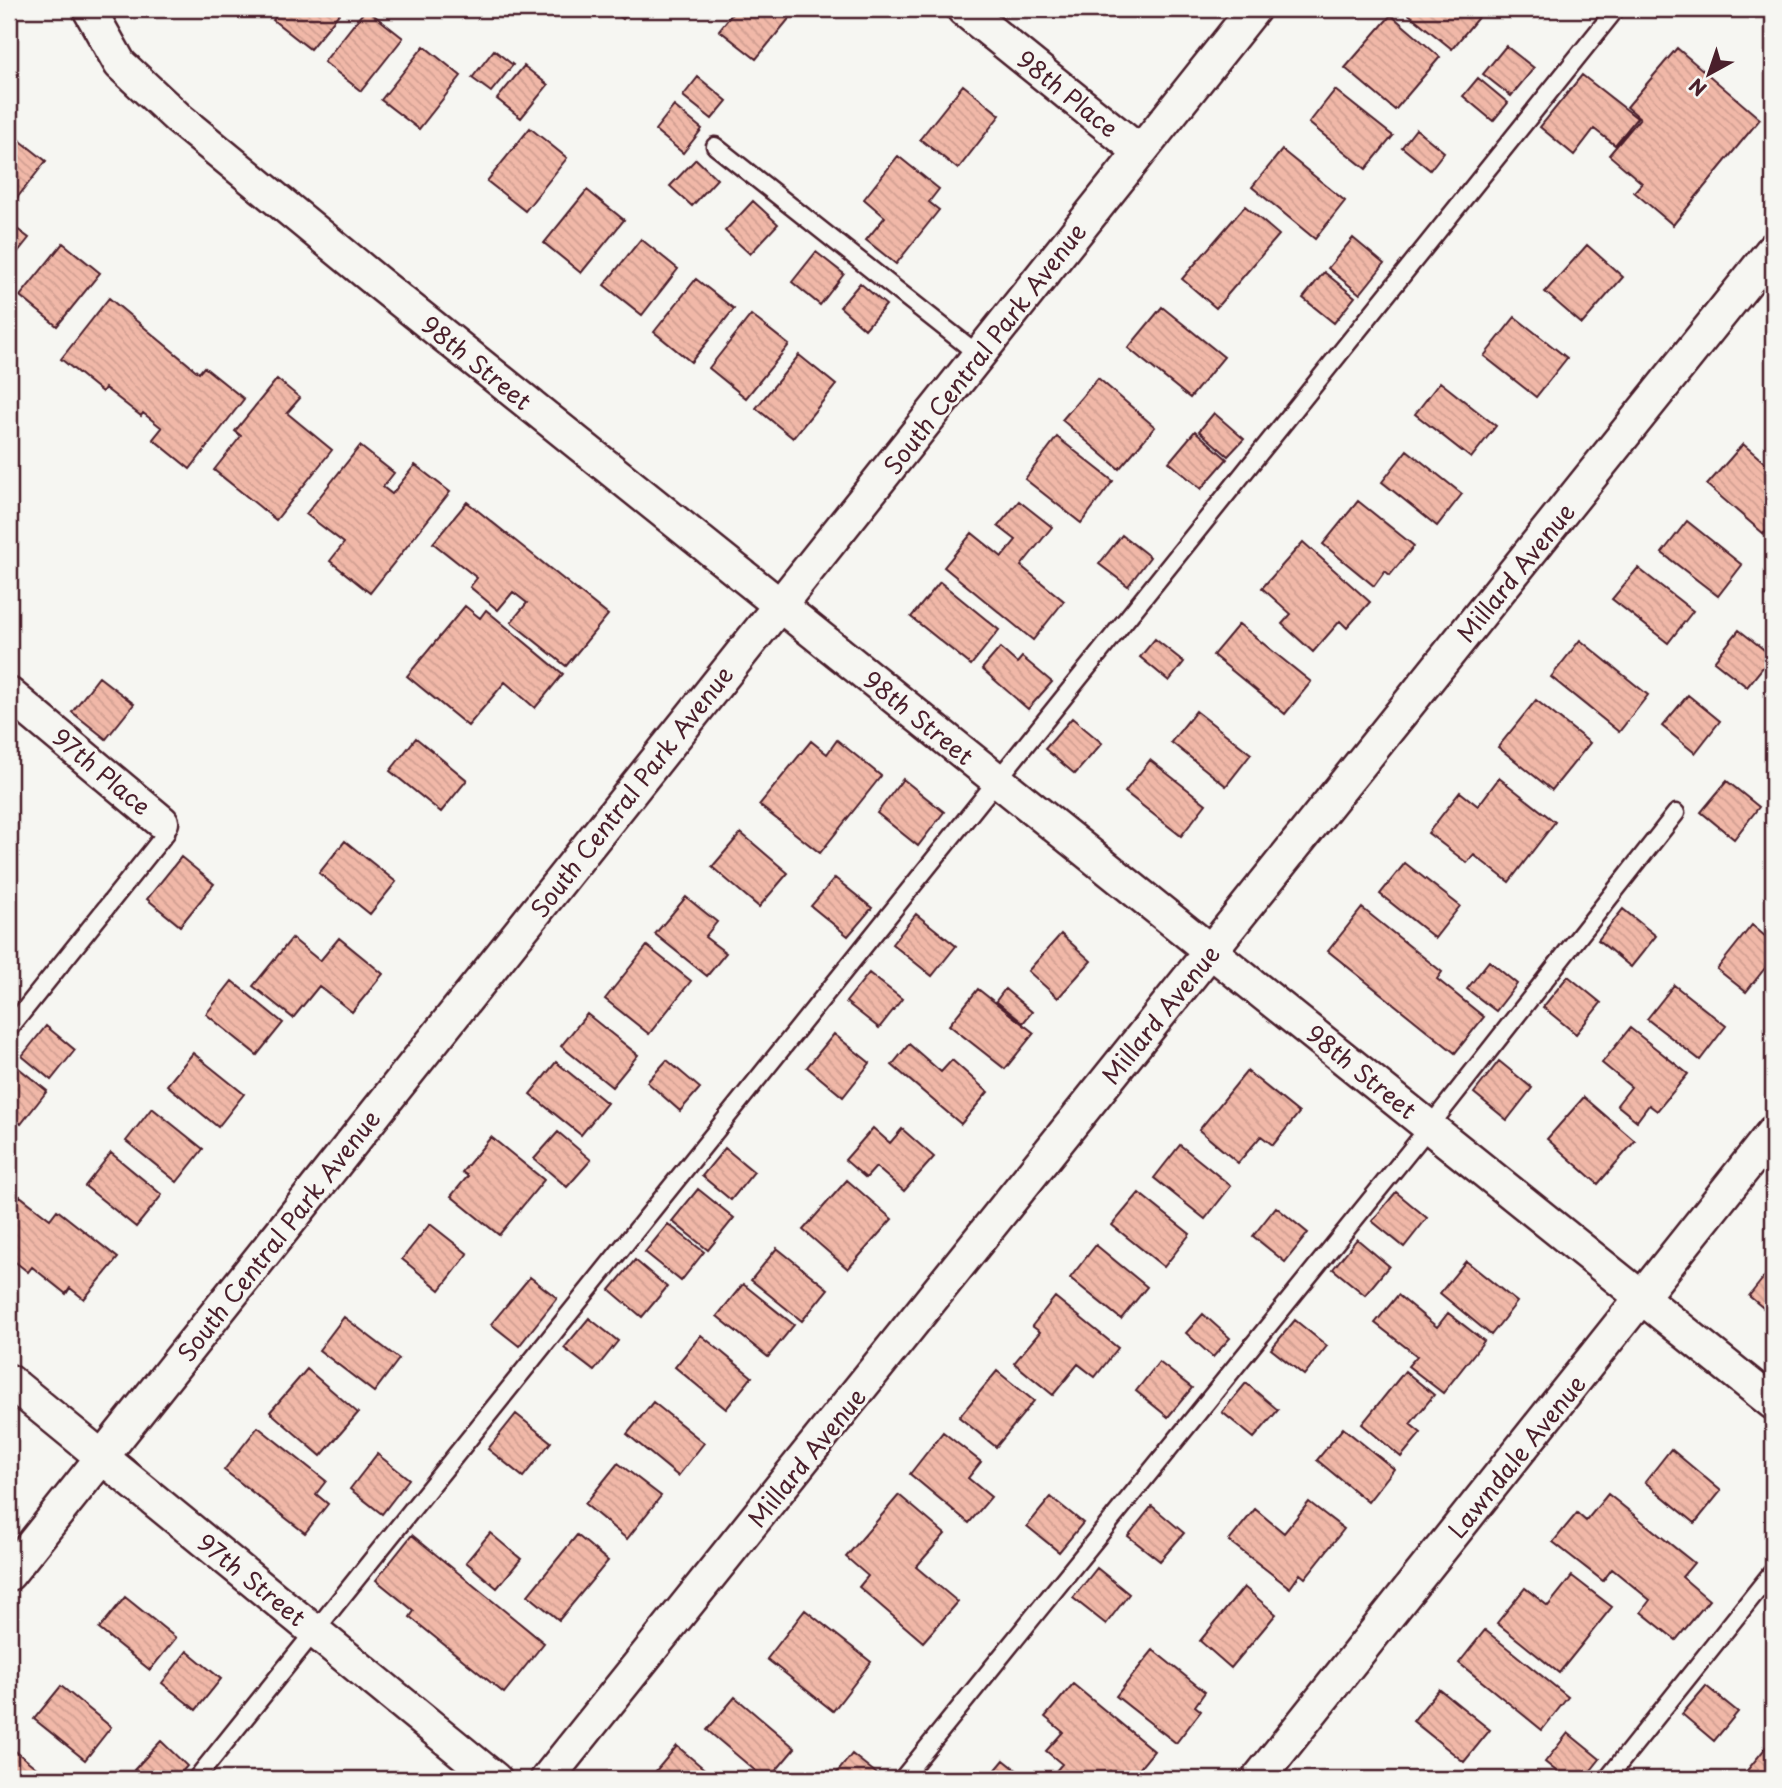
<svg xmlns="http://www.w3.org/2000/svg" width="1782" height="1788" viewBox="0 0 1782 1788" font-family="'Playpen Sans',sans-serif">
	<defs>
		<pattern id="building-back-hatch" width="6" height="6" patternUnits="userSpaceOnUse" patternTransform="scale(1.75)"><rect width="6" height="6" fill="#f1b8a8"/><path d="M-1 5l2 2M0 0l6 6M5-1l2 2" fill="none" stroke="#d09e91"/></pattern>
	</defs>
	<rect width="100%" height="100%" fill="#f6f6f2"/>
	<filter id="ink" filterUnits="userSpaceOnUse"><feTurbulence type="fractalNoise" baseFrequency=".0143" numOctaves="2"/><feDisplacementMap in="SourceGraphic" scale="14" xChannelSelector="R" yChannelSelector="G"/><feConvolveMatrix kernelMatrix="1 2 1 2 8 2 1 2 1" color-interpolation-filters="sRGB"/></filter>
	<g filter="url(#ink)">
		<path fill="url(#building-back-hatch)" stroke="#4a1f2b" stroke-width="2" d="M282 9H343L310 49 273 20Z
			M366 9 403 38 361 91 324 62Z
			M610 9H631L623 19Z
			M736 9H797L756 59 719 30Z
			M1084 9H1101L1094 17Z
			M1408 9H1485L1452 49 1406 12Z
			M1391 15 1440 57 1395 110 1345 68Z
			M424 46 461 76 419 129 381 100Z
			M1506 46 1534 68 1511 96 1483 74Z
			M1677 48 1760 119 1673 225 1634 192 1642 183 1609 155 1640 118 1627 107Z
			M494 50 513 65 491 92 472 78Z
			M524 66 548 85 521 118 497 99Z
			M1582 75 1637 118 1615 145 1594 129 1574 155 1540 127Z
			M698 77 727 101 712 119 683 96Z
			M1478 78 1508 103 1493 121 1463 96Z
			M963 85 1000 115 958 169 920 139Z
			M1335 90 1393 136 1366 169 1309 123Z
			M674 106 702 129 683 153 655 130Z
			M530 128 567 158 525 211 487 181Z
			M1416 129 1444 152 1430 170 1402 147Z
			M13 135 46 161 9 208V140Z
			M1282 150 1345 201 1315 239 1252 187Z
			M898 156 939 189 929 202 939 210 896 264 866 240 885 217 864 199Z
			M696 159 717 179 692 206 670 186Z
			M587 190 624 220 581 273 544 243Z
			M753 201 778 224 750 254 725 231Z
			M1245 206 1279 235 1216 308 1182 279Z
			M9 223 29 238 9 263Z
			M1353 238 1384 264 1360 294 1328 268Z
			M641 239 678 269 642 315 604 285Z
			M63 243 100 273 57 326 20 296Z
			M1587 245 1623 277 1582 324 1545 292Z
			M816 252 844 274 820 305 792 282Z
			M1324 272 1355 297 1334 323 1303 298Z
			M696 279 734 309 691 362 654 332Z
			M860 283 886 305 865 329 840 307Z
			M109 298 199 373 204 367 244 399 190 469 153 439 162 428 143 413 141 416 105 388 102 392 61 359Z
			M1162 307 1224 357 1190 398 1128 348Z
			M751 315 789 345 746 398 709 368Z
			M1515 317 1567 358 1536 397 1484 356Z
			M799 355 836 385 793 438 756 408Z
			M1098 378 1155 427 1119 469 1062 420Z
			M277 379 300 398 287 413 332 450 276 520 214 470 241 436 235 431Z
			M1440 382 1496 426 1471 458 1415 414Z
			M1214 413 1244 439 1228 456 1199 431Z
			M1195 431 1227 459 1201 489 1169 462Z
			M1057 437 1113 481 1081 523 1025 479Z
			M1743 444 1773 470V523L1764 534 1707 485Z
			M360 446 394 473 383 487 392 494 415 465 450 492 370 593 330 561 344 543 306 514Z
			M1407 450 1462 494 1437 526 1382 482Z
			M1019 501 1052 527 1021 566 1064 601 1033 640 944 567 972 533 1002 557 1016 540 998 526Z
			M1358 501 1414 546 1390 575 1385 571 1374 586 1323 544Z
			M467 502 608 615 566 666 511 622 527 603 513 592 498 610 470 587 477 578 433 543Z
			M1687 521 1742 565 1718 596 1662 553Z
			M1122 535 1150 557 1128 586 1099 564Z
			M1303 542 1370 602 1347 628 1340 621 1313 652 1282 624 1291 614 1262 588Z
			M1638 568 1693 611 1668 643 1612 599Z
			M940 582 999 630 971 665 911 617Z
			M1773 587V601L1766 596Z
			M465 606 480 618 486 610 563 674 535 708 505 682 468 726 407 676Z
			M1239 624 1311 682 1285 714 1213 655Z
			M1739 630 1772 656 1747 687 1714 661Z
			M1155 639 1184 662 1169 681 1140 657Z
			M1580 640 1648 695 1619 732 1551 677Z
			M1000 648 1017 663 1022 657 1052 682 1028 709 982 669Z
			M99 677 134 704 106 739 72 712Z
			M1688 695 1720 721 1695 753 1662 726Z
			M1536 700 1590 743 1552 790 1498 747Z
			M1196 711 1251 754 1226 786 1171 742Z
			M1072 718 1102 743 1075 774 1045 749Z
			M416 738 467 780 441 812 390 771Z
			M837 740 881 776 820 853 759 805 811 741 827 754Z
			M1150 760 1206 804 1181 836 1125 792Z
			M1499 778 1555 822 1509 882 1474 855 1467 863 1428 833 1460 792 1478 806Z
			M903 779 944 812 918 846 877 813Z
			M1727 781 1759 807 1734 839 1701 812Z
			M741 833 788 873 759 907 712 867Z
			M345 841 396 882 370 914 319 873Z
			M181 857 214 884 180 926 147 899Z
			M1405 863 1460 906 1435 938 1380 894Z
			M835 878 872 908 848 936 811 906Z
			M686 897 717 922 705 937 726 953 707 976 655 934Z
			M1362 908 1442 972 1437 979 1484 1017 1455 1053 1328 951Z
			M1623 909 1656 936 1631 967 1598 940Z
			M916 914 956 946 932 976 892 944Z
			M1752 925 1773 943V958L1746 992 1717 969Z
			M1061 934 1091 961 1058 998 1028 971Z
			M292 938 320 961 339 938 383 974 352 1012 319 986 293 1018 253 986Z
			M647 946 691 981 649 1034 605 999Z
			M1489 961 1517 984 1496 1011 1467 989Z
			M869 973 902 999 879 1028 846 1002Z
			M1568 976 1601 1003 1576 1034 1543 1007Z
			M232 981 283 1023 257 1055 206 1014Z
			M1674 985 1726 1026 1700 1060 1647 1019Z
			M978 989 1034 1033 1005 1069 949 1025Z
			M1005 989 1032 1012 1023 1023 996 1001Z
			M587 1014 638 1055 612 1087 561 1046Z
			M46 1026 75 1050 51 1080 22 1056Z
			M1630 1028 1688 1074 1657 1111 1649 1105 1637 1121 1617 1105 1631 1087 1602 1063Z
			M834 1034 870 1063 843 1097 807 1067Z
			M909 1044 941 1072 952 1060 988 1092 961 1124 892 1065Z
			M193 1053 244 1094 218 1127 167 1085Z
			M667 1060 700 1088 680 1111 647 1082Z
			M1499 1061 1532 1088 1507 1120 1474 1093Z
			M556 1062 607 1103 581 1135 530 1094Z
			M15 1065 47 1091 21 1124 9 1114V1073Z
			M1247 1071 1299 1113 1273 1145 1261 1136 1238 1163 1199 1130Z
			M1584 1097 1635 1141 1598 1184 1547 1139Z
			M152 1108 203 1149 177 1182 126 1141Z
			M873 1128 890 1143 902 1129 934 1157 904 1191 876 1167 866 1178 845 1160Z
			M558 1132 591 1160 567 1187 534 1159Z
			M491 1137 544 1180 499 1235 451 1196 468 1176 462 1172Z
			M1180 1145 1231 1186 1205 1219 1154 1178Z
			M725 1148 754 1172 731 1200 702 1176Z
			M111 1153 162 1195 136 1227 85 1186Z
			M847 1180 892 1219 848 1269 803 1230Z
			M698 1189 734 1218 708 1250 672 1221Z
			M1396 1192 1427 1218 1404 1247 1372 1221Z
			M1139 1193 1190 1234 1164 1267 1112 1225Z
			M9 1196 15 1202 20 1196 50 1219 57 1210 118 1258 84 1299 70 1288 66 1294 32 1267 28 1272 9 1257Z
			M1276 1207 1308 1233 1285 1262 1253 1236Z
			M430 1224 468 1254 440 1290 402 1259Z
			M668 1224 704 1252 681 1281 645 1252Z
			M1357 1239 1389 1266 1365 1295 1333 1269Z
			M1096 1245 1147 1287 1121 1319 1070 1278Z
			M777 1248 828 1289 802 1321 751 1280Z
			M635 1260 667 1287 642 1317 610 1290Z
			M1466 1261 1517 1302 1491 1335 1440 1293Z
			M1773 1266V1316L1749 1296Z
			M530 1277 557 1298 519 1346 491 1324Z
			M743 1284 794 1325 768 1357 717 1316Z
			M1398 1295 1437 1327 1448 1313 1484 1341 1443 1393 1408 1366 1417 1356 1375 1323Z
			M1055 1297 1118 1348 1095 1377 1078 1364 1053 1395 1014 1363 1040 1332 1032 1326Z
			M1203 1314 1230 1338 1213 1357 1186 1333Z
			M344 1317 399 1359 374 1392 319 1350Z
			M589 1318 618 1341 594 1371 564 1348Z
			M1295 1320 1327 1346 1304 1375 1271 1349Z
			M701 1335 752 1377 726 1409 675 1367Z
			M1159 1362 1192 1388 1168 1417 1136 1391Z
			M307 1369 358 1413 321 1456 270 1412Z
			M997 1371 1034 1401 996 1447 959 1417Z
			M1405 1371 1434 1395 1410 1424 1421 1433 1401 1457 1362 1424Z
			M1246 1383 1278 1410 1254 1438 1222 1412Z
			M653 1402 704 1443 678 1476 627 1434Z
			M516 1414 551 1442 523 1477 488 1449Z
			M258 1427 326 1481 316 1494 328 1504 305 1533 224 1470Z
			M1343 1428 1394 1469 1368 1502 1317 1460Z
			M943 1432 981 1462 968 1478 991 1497 969 1523 910 1474Z
			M1671 1449 1721 1491 1695 1523 1645 1482Z
			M377 1454 409 1479 382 1514 350 1489Z
			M618 1463 661 1496 627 1539 585 1504Z
			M1608 1494 1694 1563 1682 1577 1709 1600 1676 1640 1641 1612 1650 1600 1612 1569 1603 1581 1553 1542 1577 1513 1586 1521Z
			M899 1495 945 1534 916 1567 958 1602 923 1642 859 1587 868 1576 846 1557Z
			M1051 1497 1083 1523 1059 1552 1027 1526Z
			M1309 1502 1344 1529 1305 1578 1300 1574 1290 1588 1229 1541 1255 1509 1284 1533Z
			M1152 1506 1184 1533 1160 1561 1128 1536Z
			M490 1533 521 1559 497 1588 466 1562Z
			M412 1535 544 1643 504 1693 410 1617 414 1611 376 1580Z
			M577 1535 608 1561 559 1620 528 1595Z
			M1097 1568 1129 1594 1106 1624 1073 1598Z
			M1572 1576 1612 1607 1559 1673 1497 1623 1525 1588 1548 1606Z
			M1244 1587 1276 1614 1231 1668 1200 1641Z
			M125 1597 176 1638 150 1670 99 1629Z
			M805 1610 871 1662 833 1711 767 1659Z
			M1485 1630 1568 1697 1542 1730 1459 1663Z
			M1153 1650 1205 1692 1195 1706 1201 1711 1176 1743 1116 1696Z
			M187 1651 221 1679 196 1710 162 1683Z
			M1073 1684 1154 1751 1131 1779H1120L1110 1771 1103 1779H1063L1055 1772 1062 1764 1046 1751 1063 1732 1045 1717Z
			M61 1686 111 1727 85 1760 34 1719Z
			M1706 1686 1738 1712 1714 1741 1682 1714Z
			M1439 1689 1490 1730 1464 1762 1413 1721Z
			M735 1697 795 1748 769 1779H765L707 1730Z
			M1568 1733 1600 1759 1584 1779H1566L1545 1762Z
			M161 1741 187 1766 176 1779H145L134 1770Z
			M9 1746 50 1779H9Z
			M677 1746 715 1778 713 1779H649Z
			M1767 1746 1773 1750V1779H1740Z
			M852 1754 881 1777 879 1779H832Z
			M1004 1760 1028 1779H988Z"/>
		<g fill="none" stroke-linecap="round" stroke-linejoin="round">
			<g stroke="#4a1f2b" stroke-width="21">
				<path id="lane" d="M715 146 979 355
					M9 1029 166 833 162 822
					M196 1779 1616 9
					M902 1779 1430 1126 1676 813
					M1607 1779 1773 1571"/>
			</g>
			<g stroke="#4a1f2b" stroke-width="37">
				<path id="street" d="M89 9 120 64 179 119 376 281 1773 1403
					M963 9 1140 152
					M9 694 162 822
					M9 1381 495 1779
					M9 1574 1254 9
					M547 1779 1773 249
					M1258 1779 1773 1132"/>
			</g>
			<use href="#lane" stroke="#f6f6f2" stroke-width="16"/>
			<use href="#street" stroke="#f6f6f2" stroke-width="32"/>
		</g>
	</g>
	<g text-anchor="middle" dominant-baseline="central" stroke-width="6" stroke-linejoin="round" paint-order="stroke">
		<g font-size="24" fill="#4a1f2b" stroke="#f6f6f2">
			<text transform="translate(1068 93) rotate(39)">98th Place</text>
			<text transform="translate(984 348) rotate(-52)">South Central Park Avenue</text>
			<text transform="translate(477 362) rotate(39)">98th Street</text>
			<text transform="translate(1515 572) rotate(-51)">Millard Avenue</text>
			<text transform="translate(919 717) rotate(39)">98th Street</text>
			<text transform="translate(102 771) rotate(40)">97th Place</text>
			<text transform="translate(631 791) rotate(-52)">South Central Park Avenue</text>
			<text transform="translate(1160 1014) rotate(-51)">Millard Avenue</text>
			<text transform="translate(1362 1071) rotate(39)">98th Street</text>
			<text transform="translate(278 1235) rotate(-52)">South Central Park Avenue</text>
			<text transform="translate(1516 1456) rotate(-51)">Lawndale Avenue</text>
			<text transform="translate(806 1457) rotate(-51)">Millard Avenue</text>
			<text transform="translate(252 1579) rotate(39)">97th Street</text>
		</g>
	</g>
	<rect width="1782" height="1788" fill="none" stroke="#f6f6f2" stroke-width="35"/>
	<rect x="18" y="18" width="1747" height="1753" fill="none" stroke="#4a1f2b" stroke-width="2.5" filter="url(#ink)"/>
	<g transform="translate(1709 74) rotate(220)" stroke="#f6f6f2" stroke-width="5" paint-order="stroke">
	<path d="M0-5L12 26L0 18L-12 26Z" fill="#4a1f2b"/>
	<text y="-10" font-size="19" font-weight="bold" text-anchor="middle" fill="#4a1f2b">N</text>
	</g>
</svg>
